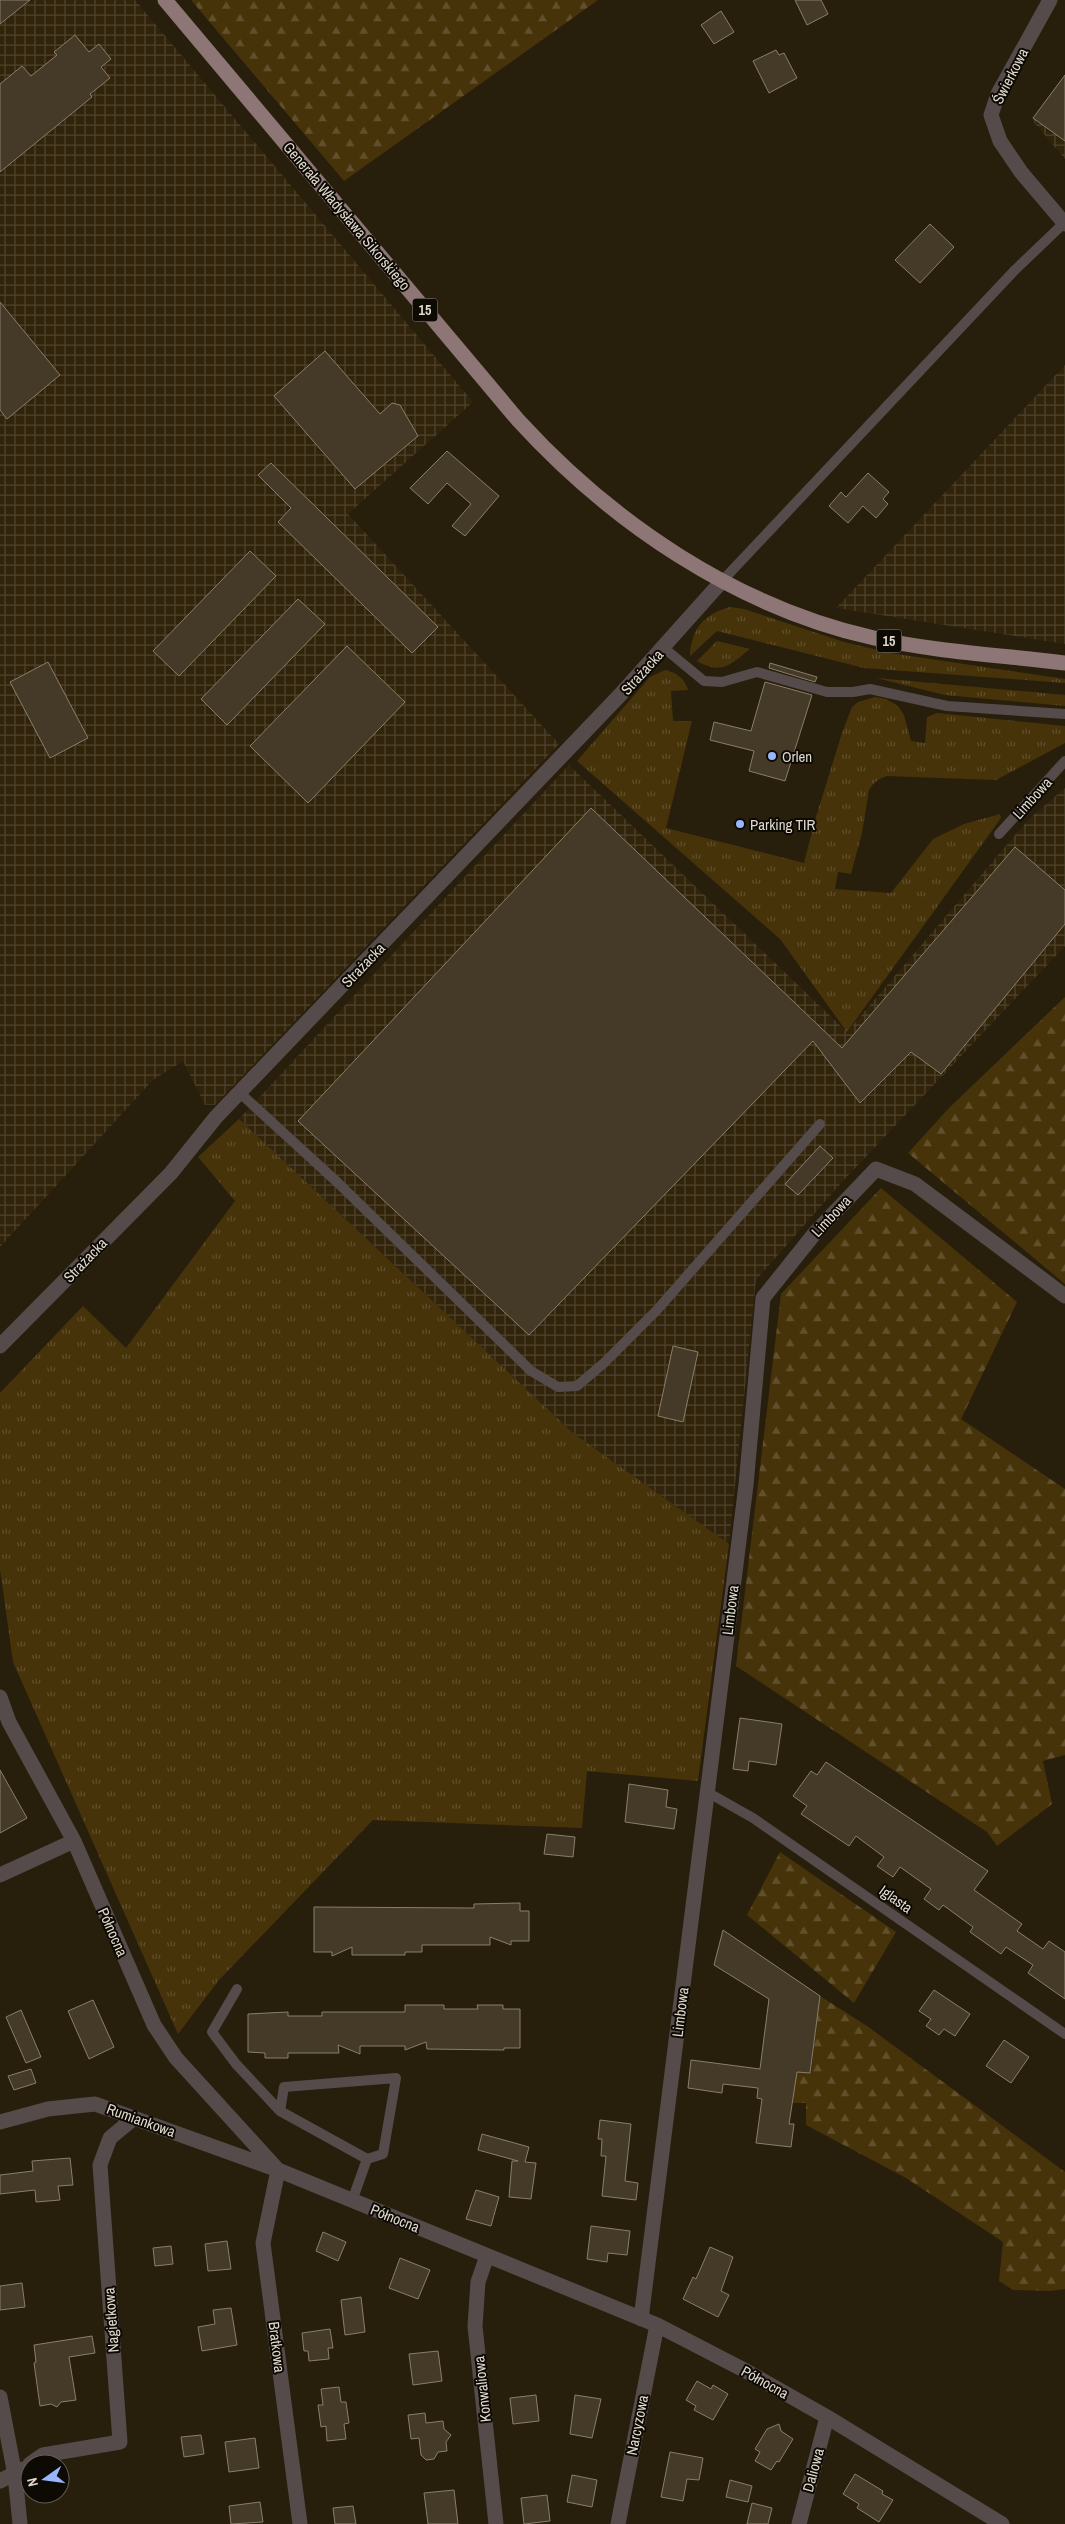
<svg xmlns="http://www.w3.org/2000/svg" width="1065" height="2524" viewBox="0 0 1065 2524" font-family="'Archivo Narrow',sans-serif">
	<defs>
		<pattern id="industrial-grid" width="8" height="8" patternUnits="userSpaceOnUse" patternTransform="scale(1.25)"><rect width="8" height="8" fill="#31240b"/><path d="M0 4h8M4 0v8" fill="none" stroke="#4e432d"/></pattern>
		<pattern id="grass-tufts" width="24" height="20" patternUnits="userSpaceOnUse" patternTransform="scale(1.25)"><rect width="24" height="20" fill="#47330a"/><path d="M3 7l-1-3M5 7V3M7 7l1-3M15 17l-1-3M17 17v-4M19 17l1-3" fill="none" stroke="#61502c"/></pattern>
		<pattern id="forest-firs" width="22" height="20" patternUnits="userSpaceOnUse" patternTransform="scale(1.25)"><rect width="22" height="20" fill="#47330a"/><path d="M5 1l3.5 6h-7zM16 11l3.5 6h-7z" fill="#61502c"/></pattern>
	</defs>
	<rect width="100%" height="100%" fill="#281e0c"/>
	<path fill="url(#industrial-grid)" d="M0 0H135L473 402 348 514 559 744 215 1105H205L183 1061 153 1080 0 1247Z
		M1065 75V159L1032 120Z
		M1065 365V644L836 608Z
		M569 765 847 1032 1029 819 1065 788V946L843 1181 756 1280 729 1544 573 1433 239 1119Z"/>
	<path fill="url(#grass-tufts)" d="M730 607 744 609 844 642 890 653 1065 679V683L864 668 717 631 690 656C691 629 704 614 730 607Z
		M717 641 750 649C730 665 722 675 697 661Z
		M665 670C676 672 685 679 688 690L671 691 673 721H692L666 828 804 863 815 820 842 733 852 707 858 702 875 697 886 699 898 706 904 715 911 741 925 743 927 717 937 713 1065 726V743L996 780 887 776C878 779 874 782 869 790L862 833 851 874 838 872 835 889 891 893 933 839 964 824 1000 814 1001 818 847 1032 780 939 577 761 650 677Z
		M876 678 1065 695V706L945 695Z
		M239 1119 573 1433 729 1544 698 1781 587 1771 582 1828 373 1820 219 1980 178 2034 13 1662 0 1569V1393L83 1306 126 1348 235 1201 198 1157Z"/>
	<path fill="url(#forest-firs)" d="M191 0H598L344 181Z
		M1065 997V1284L908 1153 950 1107Z
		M881 1188 1017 1302 961 1419 1065 1489V1755L1043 1761 1052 1804 997 1846 987 1832 736 1666 781 1294Z
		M780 1852 896 1932 854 2003 747 1915Z
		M820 1996 867 2026 1065 2172V2289L1050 2291 1013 2290 999 2281 1003 2242 906 2178 806 2125V2103H792L797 2072 811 2073Z"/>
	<path fill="#453a28" stroke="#8a7e6a" d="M0 0H30L0 24Z
		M795 0H821L828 14 807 25Z
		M721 11 734 32 714 44 701 25Z
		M75 35 89 52 99 44 111 59 101 67 110 78 90 94 92 97 0 172V84L22 66 31 76 57 55 54 52Z
		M776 50 779 55 784 53 797 78 769 93 753 61Z
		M1065 75V141L1033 118Z
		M930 224 954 247 920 283 895 260Z
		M0 302 60 375 7 419 0 410Z
		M325 351 380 414 392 403 400 405 418 436 355 489 274 396Z
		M447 451 499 496 465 536 452 526 471 504 447 483 428 504 410 488Z
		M271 463 438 627 412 653 278 522 291 508 258 475Z
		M868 473 889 492 883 499 888 504 876 518 863 506 848 523 829 506 841 492 846 497Z
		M250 551 276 576 179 676 153 651Z
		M298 599 325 624 227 725 201 699Z
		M347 646 405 702 308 803 250 746Z
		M48 662 88 738 50 758 10 682Z
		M770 663 817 677 815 682 769 668Z
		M765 682 812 695 785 781 749 771 754 751 710 740 714 722 751 731Z
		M591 808 842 1048 1015 847 1065 890V924L941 1074 911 1052 860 1103 813 1041 529 1335 298 1121Z
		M820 1146 833 1158 798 1195 785 1184Z
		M673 1346 698 1352 683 1422 658 1416Z
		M740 1718 782 1724 776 1765 749 1761 748 1771 733 1769Z
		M826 1762 988 1871 974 1890 1022 1924 1017 1931 1043 1949 1049 1941 1065 1952V1999L1028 1973 1033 1965 1006 1947 1001 1954 970 1932 973 1927 943 1905 939 1910 924 1899 931 1889 900 1867 893 1877 877 1866 884 1857 856 1836 849 1846 801 1814 807 1806 793 1796 811 1771 817 1775Z
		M0 1770 27 1818 0 1833Z
		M629 1784 668 1790 666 1807 677 1809 674 1829 625 1822Z
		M547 1834 575 1837 573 1857 544 1854Z
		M520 1903V1911H529V1941H511V1945L490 1937V1945H422V1952H405V1955H352V1947L332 1956V1952H314V1907L474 1908V1904Z
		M723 1930 820 1996 810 2073 797 2072 789 2124H794L791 2147 756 2143 762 2099 757 2098 758 2088 723 2084 722 2093 688 2088 691 2060 760 2069 769 1999 714 1965Z
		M934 1990 970 2014 955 2036 944 2029 939 2035 926 2026 931 2019 919 2011Z
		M93 2000 114 2047 89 2059 68 2011Z
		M405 2005H444V2009H478L477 2005H503V2009H520V2048H504V2050L427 2049 426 2042 405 2050V2046H360V2054L338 2045 339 2053H288V2058H265V2053L248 2052V2014L288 2012V2016H322V2012H405Z
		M21 2010 41 2057 26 2063 6 2017Z
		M1004 2040 1029 2057 1011 2083 986 2066Z
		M31 2069 36 2083 14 2090 8 2076Z
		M600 2120 631 2124 625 2181 638 2183 636 2200 602 2196 606 2156H601L602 2139H598Z
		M482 2134 529 2147 525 2162 536 2163 531 2199 509 2197 512 2161H518L478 2150Z
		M70 2158 73 2185 58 2186 60 2200 36 2202 35 2190 0 2194V2175L33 2171 32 2161Z
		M476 2190 499 2197 491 2226 466 2219Z
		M591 2226 630 2231 627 2255 608 2253 607 2262 587 2259Z
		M323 2232 346 2242 338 2261 316 2251Z
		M227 2241 231 2269 208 2271 205 2244Z
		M171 2246 173 2264 155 2266 153 2248Z
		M710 2247 733 2257 721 2291 729 2295 718 2317 683 2299 693 2277 696 2279Z
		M400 2258 430 2270 418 2299 389 2288Z
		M22 2283 25 2307 0 2310V2286Z
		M361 2297 365 2332 345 2335 341 2300Z
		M231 2308 237 2345 202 2351 198 2327 215 2324 213 2310Z
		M330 2329 333 2348H328L329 2359 309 2361 308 2351H304L302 2333Z
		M92 2336 95 2353 69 2357 76 2400 61 2402 57 2407 51 2404 40 2406 34 2363 36 2362 34 2345Z
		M438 2351 442 2381 413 2385 409 2354Z
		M697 2381 711 2389 713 2385 728 2394 713 2420 694 2410 696 2406 686 2400Z
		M339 2387 341 2402H346L349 2423 344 2424 346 2439 327 2441 326 2426 321 2427 318 2405H323L321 2389Z
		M536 2395 539 2421 513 2424 510 2398Z
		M575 2395 601 2399 592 2438 570 2434Z
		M425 2413 426 2423 443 2421 444 2429 451 2435 446 2442 447 2451 438 2452 434 2459 426 2460 421 2455 419 2438 411 2439 408 2415Z
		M779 2424 781 2431 793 2439 779 2462 777 2461 771 2470 755 2461 760 2452 755 2449 767 2429Z
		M201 2435 204 2454 184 2457 181 2437Z
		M255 2438 259 2468 229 2472 225 2442Z
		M670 2452 703 2458 699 2480 687 2479 683 2501 661 2497Z
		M855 2474 883 2491 882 2494 893 2500 879 2522 857 2508 859 2504 843 2494Z
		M572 2475 597 2480 592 2507 567 2502Z
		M730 2480 752 2486 748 2502 726 2497Z
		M454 2490 458 2524H428L424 2493Z
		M547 2495 550 2521 524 2524 521 2498Z
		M260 2502 263 2522 231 2524 229 2506Z
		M752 2503 772 2508 768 2524H747Z
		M353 2506 356 2524H335L333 2508Z"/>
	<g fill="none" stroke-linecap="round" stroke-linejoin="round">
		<path stroke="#564b4b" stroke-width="10" d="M723 580 1015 270 1064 223
			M664 648 704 681 722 682 757 672 827 692H853L870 689 947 706 1065 714
			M999 834 1065 761
			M240 1093 337 1182 531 1371 558 1387 577 1386 604 1363 657 1310 820 1124
			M707 1792 753 1818 1065 2034
			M237 1989 212 2032 236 2064 280 2111 367 2159 352 2201
			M280 2111 284 2087 396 2078 383 2154 367 2159"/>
		<path stroke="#564b4b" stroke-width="15" d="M1050 0 998 94 991 115 1000 141 1021 172 1065 224
			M0 1346 171 1173 216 1117 620 695 723 580
			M0 1697 9 1722 74 1841 154 2025 176 2058 278 2170 657 2325 746 2371 827 2417 1002 2524
			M0 1875 74 1841
			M0 2122 48 2109 95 2104 278 2170 263 2243 300 2524
			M487 2256 478 2282 475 2326 496 2524
			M641 2319 746 1485 763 1298 815 1233 876 1169 915 1184 1065 1296
			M0 2397 15 2475 20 2524
			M30 2464 43 2455 120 2442 100 2165 110 2138 134 2118
			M0 2481 23 2469
			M618 2524 657 2325
			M799 2524 827 2417"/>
		<path stroke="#8d7675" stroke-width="15" d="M165 0 518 420C612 523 736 607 874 638 937 652 1001 655 1065 663"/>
	</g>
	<g fill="#98b6fd" stroke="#0d0903" stroke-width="2">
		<circle cx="772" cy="756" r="5"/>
		<circle cx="740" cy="824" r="5"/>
	</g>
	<g text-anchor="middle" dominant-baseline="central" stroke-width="4" stroke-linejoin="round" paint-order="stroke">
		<g fill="#0d0903" stroke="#a09b91" stroke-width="1">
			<rect x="412.5" y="298.5" width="25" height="23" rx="4"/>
			<rect x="876.5" y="629.5" width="25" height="23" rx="4"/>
		</g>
		<g font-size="14" font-weight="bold" fill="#dfd9ce">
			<text x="425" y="310">15</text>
			<text x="889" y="641">15</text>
		</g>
		<g font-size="15" fill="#dfd9ce" stroke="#0d0903">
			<text transform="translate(1010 76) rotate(-63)">Świerkowa</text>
			<text transform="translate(347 216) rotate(50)">Generała Władysława Sikorskiego</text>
			<text transform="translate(642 672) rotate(-48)">Strażacka</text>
			<text transform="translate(1032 798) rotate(-48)">Limbowa</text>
			<text transform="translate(363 965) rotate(-46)">Strażacka</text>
			<text transform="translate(831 1216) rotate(-47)">Limbowa</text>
			<text transform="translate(85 1260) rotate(-46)">Strażacka</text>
			<text transform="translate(730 1610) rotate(-83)">Limbowa</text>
			<text transform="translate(896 1899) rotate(35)">Iglasta</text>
			<text transform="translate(113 1932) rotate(66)">Północna</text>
			<text transform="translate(680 2012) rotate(-83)">Limbowa</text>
			<text transform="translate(141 2120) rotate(20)">Rumiankowa</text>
			<text transform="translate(395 2218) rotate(22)">Północna</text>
			<text transform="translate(111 2320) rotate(-94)">Nagietkowa</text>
			<text transform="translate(277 2347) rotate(83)">Bratkowa</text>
			<text transform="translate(765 2382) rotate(29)">Północna</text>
			<text transform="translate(482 2389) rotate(-96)">Konwaliowa</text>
			<text transform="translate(637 2425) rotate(-79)">Narcyzowa</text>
			<text transform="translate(813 2470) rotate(-75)">Daliowa</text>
		</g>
		<g font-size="15" fill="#dfd9ce" stroke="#0d0903" text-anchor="start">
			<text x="782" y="756">Orlen</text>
			<text x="750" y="824">Parking TIR</text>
		</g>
	</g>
	<g transform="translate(45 2479) rotate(256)"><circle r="24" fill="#0d0903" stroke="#615c54"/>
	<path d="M0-4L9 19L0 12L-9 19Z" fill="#98b6fd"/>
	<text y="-8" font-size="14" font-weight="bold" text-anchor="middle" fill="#dfd9ce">N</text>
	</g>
</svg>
